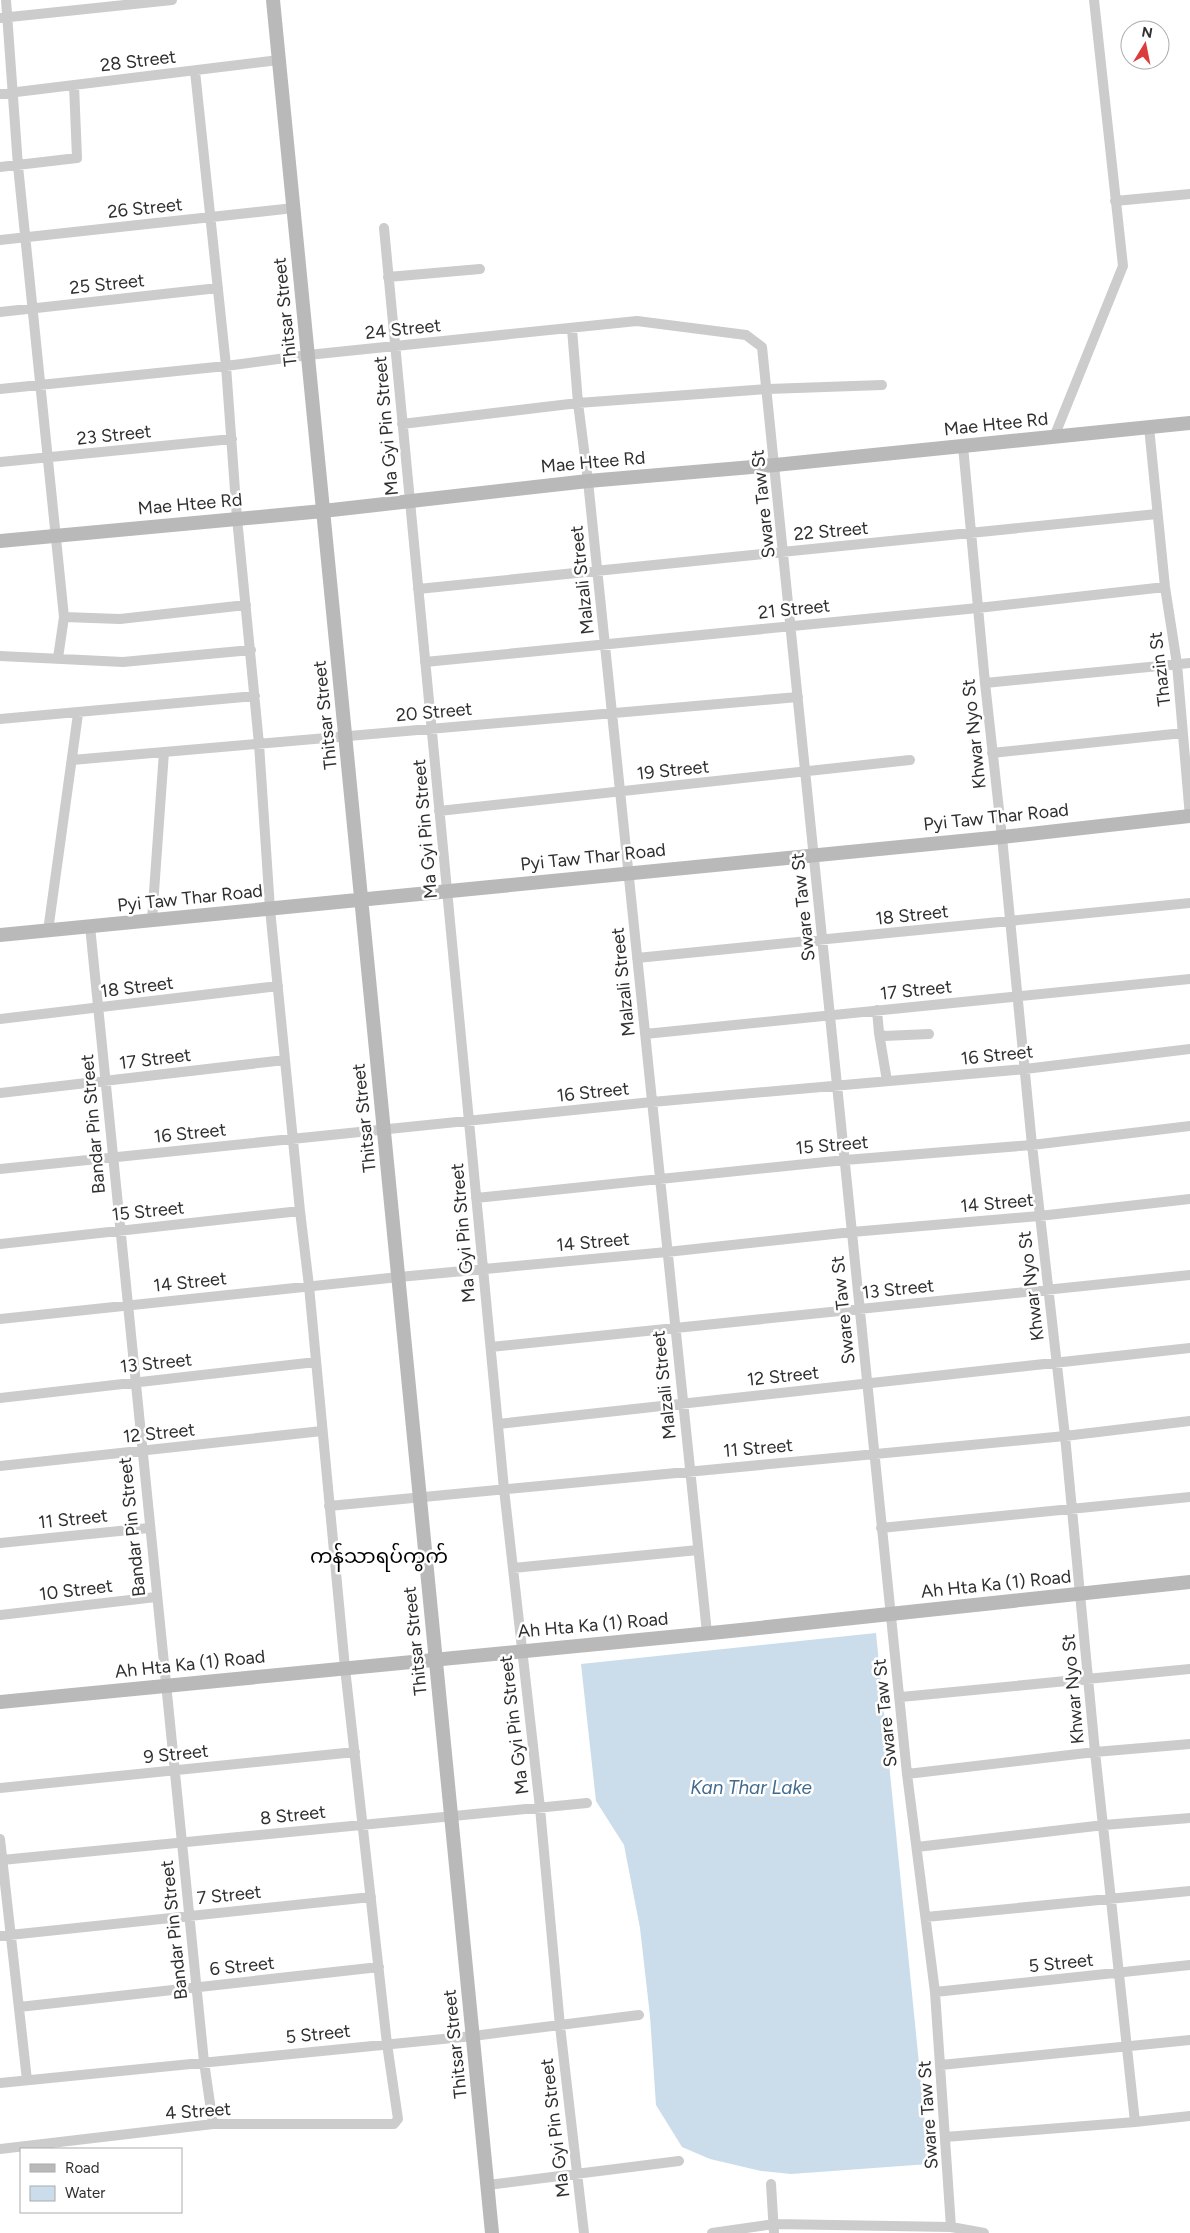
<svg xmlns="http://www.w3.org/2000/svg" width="1190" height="2233" viewBox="0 0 1190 2233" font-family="Figtree,'Noto Sans Myanmar',sans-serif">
	<rect width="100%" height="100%" fill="#fff"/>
	<path fill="#cbdcea" d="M876 1633 929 2164 791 2174 761 2171 710 2159 682 2147 656 2105 650 2016 640 1928 624 1845 596 1801 581 1664Z"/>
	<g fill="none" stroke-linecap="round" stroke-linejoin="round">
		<path stroke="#ccc" stroke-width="10" d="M6 0 18 166 64 617 58 658
			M0 18 172 0
			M0 94 279 60
			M0 167 77 158 74 85
			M1115 201 1190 194
			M384 228 504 1489 540 1808 560 2026 584 2233
			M0 240 294 208
			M388 277 480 269
			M0 312 218 288
			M572 329 578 403 588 481 707 1633
			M0 389 226 366 308 355 637 321 746 335 762 347 907 1774 935 1992 951 2227
			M402 424 578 403 768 389 882 385
			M1149 427 1165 587 1177 664 1190 817
			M1054 437 1123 266 1094 0
			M963 446 985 683 1002 837 1032 1145 1065 1436 1095 1752 1135 2122
			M0 462 232 439
			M418 589 1157 514
			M64 617 120 619 246 605
			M0 656 123 662 251 650
			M425 662 978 608 1165 587
			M985 683 1190 663
			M0 719 255 696
			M992 753 1183 733
			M72 760 798 697
			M439 811 910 760
			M152 920 164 752
			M90 926 204 2062 213 2124
			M48 931 78 714
			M637 958 1190 903
			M877 1010 879 1033 884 1036 929 1034
			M0 1019 278 986
			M879 1033 887 1081
			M645 1034 1190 979
			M0 1093 285 1060
			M0 1169 652 1102 1025 1069 1190 1049
			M476 1198 845 1160 1032 1145 1190 1126
			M0 1244 300 1211
			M0 1319 399 1277 667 1252 852 1232 1039 1216 1190 1199
			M491 1347 1190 1275
			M0 1398 316 1362
			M498 1424 1190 1348
			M0 1466 322 1431
			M329 1506 1065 1436 1190 1421
			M881 1528 1190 1497
			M0 1543 149 1528
			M513 1568 698 1550
			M0 1615 156 1597
			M901 1697 1190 1669
			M907 1774 1095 1752 1190 1744
			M0 1788 355 1752
			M0 1839 27 2080
			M917 1847 1104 1825 1190 1818
			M2 1860 587 1803
			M926 1917 1190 1891
			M0 1936 371 1897
			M935 1992 1190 1965
			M19 2007 379 1967
			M941 2065 1190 2040
			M0 2083 473 2036 639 2015
			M945 2137 1135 2122 1190 2116
			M0 2149 213 2124H394L398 2119 387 2044 345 1668 309 1286 300 1211 270 909 259 744 237 518 226 366 195 71
			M771 2184 774 2233
			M488 2185 679 2161
			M712 2233 774 2224 951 2227 984 2233"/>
		<path stroke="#b9b9b9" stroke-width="14" d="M273 0 492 2233
			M0 541 323 511 588 481 775 465 1190 423
			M0 935 1002 837 1190 816
			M0 1702 721 1632 1190 1582"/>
	</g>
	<g text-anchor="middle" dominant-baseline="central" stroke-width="5" stroke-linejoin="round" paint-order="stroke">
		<g font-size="18" fill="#2f2f2f" stroke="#fff">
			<text transform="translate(138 61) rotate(-7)">28 Street</text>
			<text transform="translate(145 208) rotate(-6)">26 Street</text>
			<text transform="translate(107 284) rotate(-6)">25 Street</text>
			<text transform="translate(285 312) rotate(-96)">Thitsar Street</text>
			<text transform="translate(403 329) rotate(-6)">24 Street</text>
			<text transform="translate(996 424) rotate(-6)">Mae Htee Rd</text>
			<text transform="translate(386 426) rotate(-95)">Ma Gyi Pin Street</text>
			<text transform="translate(114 435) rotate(-6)">23 Street</text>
			<text transform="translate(593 462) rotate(-5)">Mae Htee Rd</text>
			<text transform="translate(190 504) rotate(-5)">Mae Htee Rd</text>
			<text transform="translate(763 504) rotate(-96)">Sware Taw St</text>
			<text transform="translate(831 531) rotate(-5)">22 Street</text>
			<text transform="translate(582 580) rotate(-96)">Malzali Street</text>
			<text transform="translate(794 609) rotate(-6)">21 Street</text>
			<text transform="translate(1160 669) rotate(-97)">Thazin St</text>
			<text transform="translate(434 712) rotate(-5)">20 Street</text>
			<text transform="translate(325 715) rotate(-96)">Thitsar Street</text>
			<text transform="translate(974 734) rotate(-96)">Khwar Nyo St</text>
			<text transform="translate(673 770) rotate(-6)">19 Street</text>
			<text transform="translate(996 817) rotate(-6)">Pyi Taw Thar Road</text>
			<text transform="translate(425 829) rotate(-95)">Ma Gyi Pin Street</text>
			<text transform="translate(593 857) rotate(-6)">Pyi Taw Thar Road</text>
			<text transform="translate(190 898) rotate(-6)">Pyi Taw Thar Road</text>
			<text transform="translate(803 907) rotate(-96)">Sware Taw St</text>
			<text transform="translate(912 915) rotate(-6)">18 Street</text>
			<text transform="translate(623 982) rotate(-96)">Malzali Street</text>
			<text transform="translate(137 987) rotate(-7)">18 Street</text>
			<text transform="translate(916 990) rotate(-6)">17 Street</text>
			<text transform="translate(997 1055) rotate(-6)">16 Street</text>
			<text transform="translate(155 1059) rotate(-7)">17 Street</text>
			<text transform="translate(593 1092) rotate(-6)">16 Street</text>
			<text transform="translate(364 1118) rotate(-96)">Thitsar Street</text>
			<text transform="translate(93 1124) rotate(-95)">Bandar Pin Street</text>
			<text transform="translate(190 1133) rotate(-6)">16 Street</text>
			<text transform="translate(832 1145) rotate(-5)">15 Street</text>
			<text transform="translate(997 1203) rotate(-5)">14 Street</text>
			<text transform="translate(148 1211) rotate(-6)">15 Street</text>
			<text transform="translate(463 1233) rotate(-95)">Ma Gyi Pin Street</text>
			<text transform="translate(593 1242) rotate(-5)">14 Street</text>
			<text transform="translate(190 1282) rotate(-6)">14 Street</text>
			<text transform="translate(1031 1286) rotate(-97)">Khwar Nyo St</text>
			<text transform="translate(898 1289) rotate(-6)">13 Street</text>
			<text transform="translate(843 1310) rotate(-96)">Sware Taw St</text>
			<text transform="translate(156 1363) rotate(-6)">13 Street</text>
			<text transform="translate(783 1376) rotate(-6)">12 Street</text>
			<text transform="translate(664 1385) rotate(-96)">Malzali Street</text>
			<text transform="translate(159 1433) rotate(-6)">12 Street</text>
			<text transform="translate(758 1448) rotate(-5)">11 Street</text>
			<text transform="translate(73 1519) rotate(-6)">11 Street</text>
			<text transform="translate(132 1527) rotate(-96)">Bandar Pin Street</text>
			<text transform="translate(996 1584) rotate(-6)">Ah Hta Ka (1) Road</text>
			<text transform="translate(76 1590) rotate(-7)">10 Street</text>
			<text transform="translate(593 1625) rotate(-5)">Ah Hta Ka (1) Road</text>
			<text transform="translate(415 1641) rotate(-96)">Thitsar Street</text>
			<text transform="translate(190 1664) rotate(-6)">Ah Hta Ka (1) Road</text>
			<text transform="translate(1073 1689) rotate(-95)">Khwar Nyo St</text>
			<text transform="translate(885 1713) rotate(-96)">Sware Taw St</text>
			<text transform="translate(514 1725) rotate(-97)">Ma Gyi Pin Street</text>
			<text transform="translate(176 1754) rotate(-6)">9 Street</text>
			<text transform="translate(293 1815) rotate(-6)">8 Street</text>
			<text transform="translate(229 1895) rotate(-6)">7 Street</text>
			<text transform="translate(174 1930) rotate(-96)">Bandar Pin Street</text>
			<text transform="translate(1061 1963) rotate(-6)">5 Street</text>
			<text transform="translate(242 1966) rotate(-6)">6 Street</text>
			<text transform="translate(318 2034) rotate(-6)">5 Street</text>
			<text transform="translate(455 2044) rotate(-96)">Thitsar Street</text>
			<text transform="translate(198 2111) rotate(-4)">4 Street</text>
			<text transform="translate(928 2115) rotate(-94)">Sware Taw St</text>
			<text transform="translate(555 2128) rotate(-97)">Ma Gyi Pin Street</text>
		</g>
		<g font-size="19" font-style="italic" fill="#426a8d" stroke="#fff">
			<text x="751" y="1787">Kan Thar Lake</text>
		</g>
		<g font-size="20" fill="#000" stroke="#fff">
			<text x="379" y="1556">ကန်သာရပ်ကွက်</text>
		</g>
	</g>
	<rect x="20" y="2148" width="162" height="65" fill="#ffffff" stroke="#acacac"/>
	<rect x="30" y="2164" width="25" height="8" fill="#b9b9b9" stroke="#acacac"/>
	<text x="65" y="2173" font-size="15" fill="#2f2f2f">Road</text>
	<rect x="30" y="2186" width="25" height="15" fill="#cbdcea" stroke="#acacac"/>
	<text x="65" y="2198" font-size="15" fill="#2f2f2f">Water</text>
	<g transform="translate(1145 45) rotate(10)"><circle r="24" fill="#ffffff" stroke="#acacac"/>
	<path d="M0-4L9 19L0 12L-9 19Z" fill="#db3d3d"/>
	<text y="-8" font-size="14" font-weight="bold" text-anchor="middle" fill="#2f2f2f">N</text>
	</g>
</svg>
